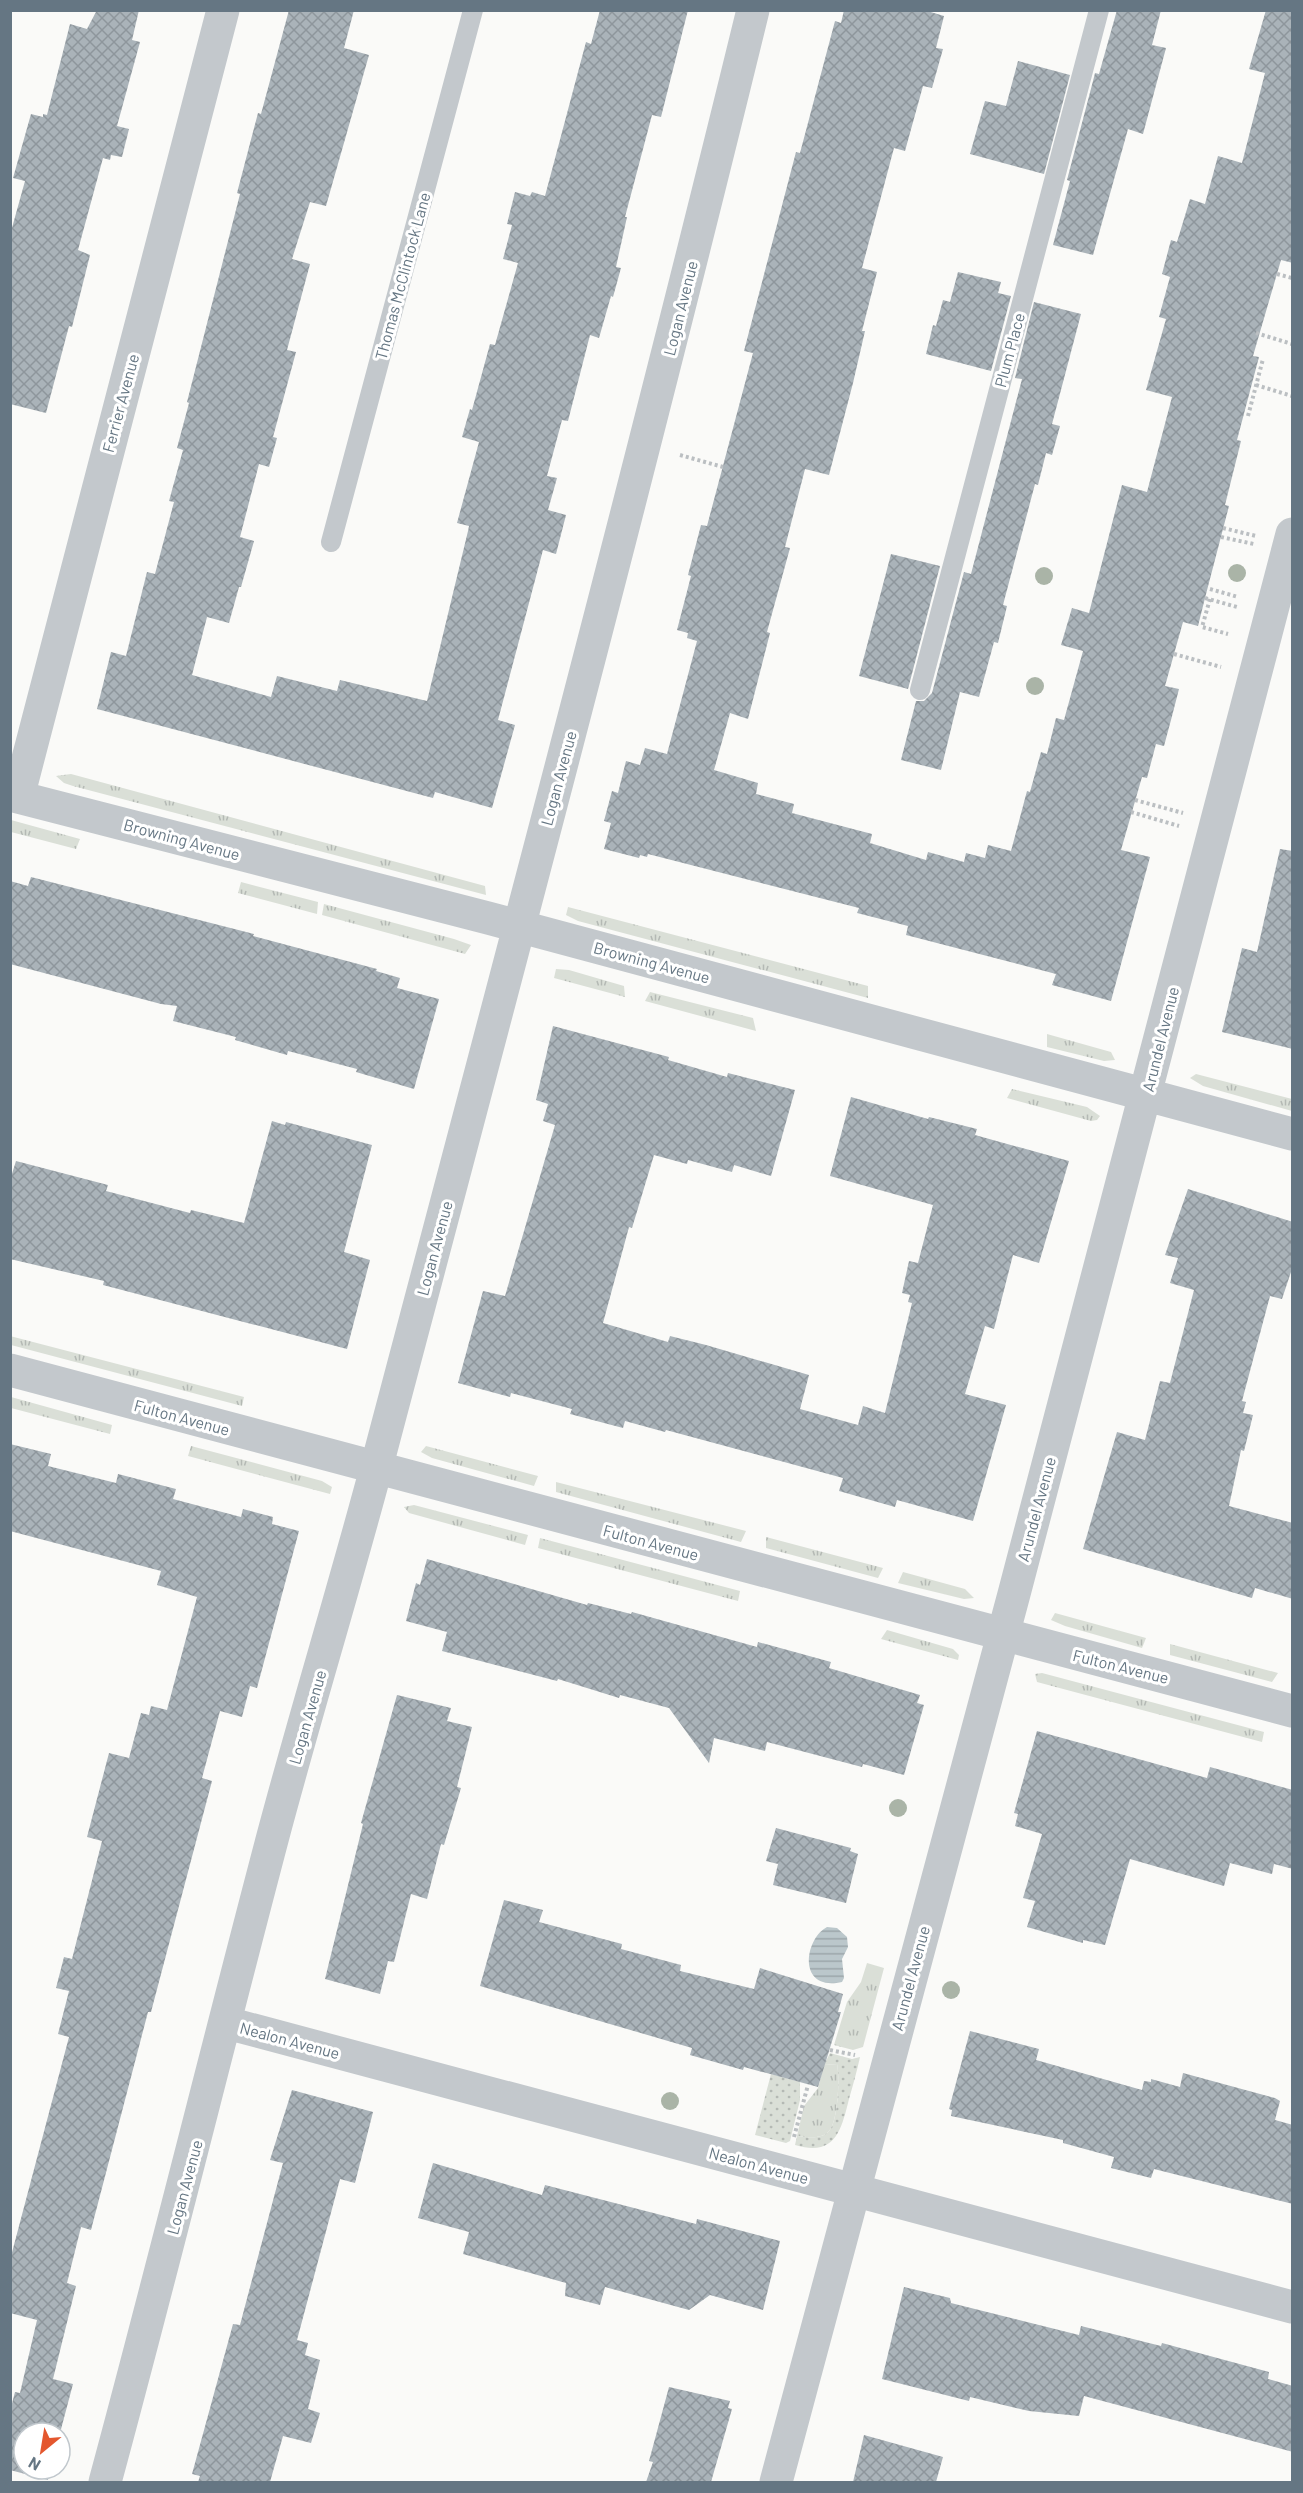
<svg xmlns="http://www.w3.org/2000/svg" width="1303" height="2493" viewBox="0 0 1303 2493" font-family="Barlow,sans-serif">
	<defs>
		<pattern id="grass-tufts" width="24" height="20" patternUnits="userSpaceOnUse" patternTransform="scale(1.5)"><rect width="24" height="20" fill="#dadfd7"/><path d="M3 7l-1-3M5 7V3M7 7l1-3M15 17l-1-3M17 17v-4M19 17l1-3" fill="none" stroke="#b4b9b4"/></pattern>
		<pattern id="garden-dots" width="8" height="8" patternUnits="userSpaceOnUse" patternTransform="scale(1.5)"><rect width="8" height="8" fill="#dadfd7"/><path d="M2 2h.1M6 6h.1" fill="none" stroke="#b4b9b4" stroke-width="1.8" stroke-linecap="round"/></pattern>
		<pattern id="water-rules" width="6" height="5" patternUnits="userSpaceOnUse" patternTransform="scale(1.5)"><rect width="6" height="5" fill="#bbc7cb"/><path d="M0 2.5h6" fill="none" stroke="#9ca6aa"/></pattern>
		<pattern id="building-cross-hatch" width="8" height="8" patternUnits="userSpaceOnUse" patternTransform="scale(1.5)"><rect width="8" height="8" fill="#aab3b9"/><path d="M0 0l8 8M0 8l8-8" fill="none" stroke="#8e969c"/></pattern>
	</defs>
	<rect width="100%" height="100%" fill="#fafaf8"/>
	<path fill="url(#grass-tufts)" d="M71 774 485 886 486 895 73 786 64 783 56 776Z
		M11 820 80 839 76 849 11 832Z
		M241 882 318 902 317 914 238 893Z
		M324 904 454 939 471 945 465 954 322 915Z
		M568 907 868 986V998L578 921 566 915Z
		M556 969 569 970 624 986 625 997 554 978Z
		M650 992 753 1018 756 1031 645 1001Z
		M1047 1034 1111 1052 1115 1060 1104 1061 1047 1047Z
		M1196 1074 1292 1099V1111L1203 1086 1190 1078Z
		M1012 1089 1087 1107 1100 1116 1097 1120 1091 1121 1007 1098Z
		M10 1336 244 1397 242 1406 11 1345Z
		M11 1397 112 1425 110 1434 11 1408Z
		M191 1446 322 1481 332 1487 330 1494 188 1456Z
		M426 1446 538 1476 534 1486 432 1458 421 1452Z
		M556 1482 746 1531 741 1542 556 1492Z
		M414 1505 528 1535 525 1545 409 1513 404 1507Z
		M766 1537 883 1568 878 1578 766 1548Z
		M540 1538 740 1591 738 1601 538 1548Z
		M903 1572 965 1589 974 1598 964 1599 898 1583Z
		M1055 1613 1146 1638 1142 1648 1065 1626 1051 1620Z
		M887 1630 953 1649 959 1655 958 1660 881 1639Z
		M1170 1644 1278 1673 1272 1682 1170 1655Z
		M1042 1673 1264 1732 1262 1742 1037 1682 1035 1674Z
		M867 1963 884 1968 863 2047 853 2050 834 2045 847 2002 861 1982Z
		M837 2064C840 2076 838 2122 829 2131 821 2140 807 2137 797 2136L804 2106 818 2088 824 2065Z"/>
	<path fill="url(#garden-dots)" d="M830 2053 852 2059 860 2057C857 2071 853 2085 849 2099 841 2131 835 2157 795 2145L797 2136C807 2137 821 2140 829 2131 838 2122 840 2077 837 2064L824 2065Z
		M771 2074 800 2082V2100L790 2141 786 2143 755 2135Z"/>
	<path fill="url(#water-rules)" d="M827 1927 837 1928 847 1937 848 1947 842 1959 844 1978 842 1982C797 1992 804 1939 827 1927Z"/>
	<path fill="url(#building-cross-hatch)" d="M97 10H139L132 40 140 42 117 126 129 129 122 157 111 155 110 160 103 158 78 250 90 255 72 327 69 326 46 413 10 404V235L25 181 13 178 31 114 43 117V114L47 115 70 24 87 29Z
		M289 10H354L344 48 369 55 326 206 310 202 292 259 310 264 287 350 296 352 273 437 277 438 269 467 259 464 240 537 254 541 241 587H239L229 623 207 617 192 675 271 697 277 676 337 691 340 680 427 701 468 531 469 526 457 523 479 442 462 437 470 409 472 410 490 344 495 345 518 263 503 259 512 225 507 224 515 192 530 196 532 192 545 196 586 42 591 44 600 10H688L661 117 652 115 625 217H627L616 267 621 268 613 297 611 296 599 338 590 335 568 421 562 420 547 476 557 478 548 510 566 515 556 554 543 550 498 720 515 725 492 808 435 792 433 798 97 709 111 652 126 656 147 572 155 574 174 502 169 501 183 450 177 448 189 403 187 402 240 194 237 193 258 113 261 114Z
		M844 10H924L944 16 936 48 943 49 932 88 923 86 905 151 894 148 862 268 877 272 862 331H865L853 383 829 475 805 469 785 547 790 548 767 632 770 633 748 719 730 713 714 770 758 783 756 794 794 804 792 813 872 834 870 843 926 860 928 852 964 862 966 853 985 858 988 845 1011 851 1027 791 1030 792 1041 752 1047 754 1056 718 1064 720 1083 651 1061 645 1072 608 1089 613 1122 485 1147 492 1172 397 1146 390 1166 319 1159 317 1170 277 1162 274 1171 240 1177 242 1190 199 1205 204 1218 156 1242 163 1265 73 1249 69 1266 10H1293V263L1281 260 1253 356 1259 357 1237 440 1241 441 1225 505 1229 506 1205 598 1198 626 1183 622 1165 686 1179 689 1171 720 1164 746 1156 744 1147 778 1142 777 1121 850 1150 857 1111 1001 1052 985 1056 974 906 935 908 926 857 913 859 908 648 854 647 857 640 855 639 858 604 849 611 823 604 821 612 791 618 793 626 761 640 765 645 748 667 754 697 641 687 638 688 633 677 630 691 576 688 575 701 525 707 526 753 353 744 351 796 152 800 153 835 21 841 23Z
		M1117 10H1161L1152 45 1166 48 1143 134 1128 129 1093 255 1053 245 1070 181 1067 180 1093 81 1095 73 1099 74Z
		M1018 61 1070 75 1044 174 970 154 985 101 1006 106Z
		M958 272 1001 282 998 293 1011 296 991 371 926 354 933 325 936 326 943 300 950 302Z
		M1034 302 1081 314 1052 424 1060 426 1052 455 1046 453 1038 485 1035 484 1003 605 1007 606 998 643 994 642 979 697 960 692 941 770 901 760 916 701H924L932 693 964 572 971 574 1022 379 1015 378Z
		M891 554 940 566 908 689 859 676Z
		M1280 849 1293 851V1049L1222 1032 1242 948 1257 952Z
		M31 877 254 934 253 936 377 969 376 971 400 978 397 988 439 999 414 1089 356 1072 357 1069 288 1051 287 1055 235 1040 236 1037 173 1021 177 1006 161 1004 10 964V881L28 886Z
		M553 1026 669 1057 668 1060 727 1077 728 1073 795 1090 771 1176 734 1165 732 1172 688 1160 687 1164 654 1155 632 1228 629 1227 603 1323 668 1342 670 1336 706 1345 809 1375 800 1409 858 1425 863 1406 885 1413 912 1303 908 1302 910 1295 902 1293 909 1261 918 1263 933 1205 830 1176 851 1097 928 1119 929 1117 977 1129 975 1135 1069 1161 1039 1263 1013 1255 994 1329 985 1326 965 1394 1006 1405 973 1521 897 1500 895 1507 839 1491 843 1478 666 1430 665 1432 625 1421 623 1428 570 1414 572 1409 511 1393 510 1397 458 1383 483 1291 505 1296 555 1125 543 1121 548 1104 536 1100Z
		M272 1121 285 1125 286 1122 372 1145 344 1252 370 1260 347 1349 103 1285 104 1281 10 1259V1180L16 1161 108 1185 106 1191 190 1213 191 1210 244 1223Z
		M1188 1189 1293 1222V1266L1282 1299 1270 1296 1242 1401 1246 1402 1243 1413 1253 1415 1244 1451 1241 1450 1229 1506 1293 1523V1599L1255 1588 1252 1598 1083 1549 1117 1432 1145 1440 1160 1381 1170 1383 1194 1290 1170 1283 1178 1258 1165 1255Z
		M10 1444 51 1454 48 1466 116 1483 118 1474 176 1489 173 1499 241 1517 243 1509 273 1517 272 1524 299 1531 257 1688 250 1686 242 1717 220 1711 202 1778 212 1781 151 2012H148L91 2230 81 2227 67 2283 76 2286 53 2379 73 2384 60 2433H24V2469H50L48 2480 10 2470V2411L15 2392 20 2393 37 2320 10 2313V2260L69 2037 58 2034 69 1991 56 1988 64 1957 72 1959 102 1841 87 1837 109 1753 129 1758 141 1713 149 1715 151 1706 167 1710 197 1597 157 1585 161 1571 10 1531Z
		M427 1559 587 1605 588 1603 631 1614 632 1612 757 1647 758 1642 831 1662 829 1668 920 1695 917 1703 924 1705 904 1775 863 1764 862 1767 767 1742 765 1751 714 1738 709 1763 669 1708 620 1695 619 1698 558 1679 557 1681 442 1651 447 1632 406 1621 416 1583 420 1585Z
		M397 1695 451 1708 447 1721 472 1727 457 1787 461 1788 444 1845 441 1844 427 1899 411 1894 394 1962 388 1961 380 1994 325 1979 363 1824 361 1823Z
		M1037 1731 1207 1778 1210 1767 1293 1790V1869L1274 1864 1272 1874 1230 1863 1224 1886 1130 1859 1105 1945 1083 1940V1943L1027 1927 1035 1901 1023 1898 1042 1834 1015 1826 1018 1814 1014 1813Z
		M776 1828 851 1848 850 1851 858 1854 846 1903 773 1885 778 1864 766 1861Z
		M504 1900 543 1910 539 1922 622 1944 621 1949 681 1965 680 1971 754 1989 760 1968 843 1994 838 2012H841L818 2087 744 2067 743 2070 690 2055 692 2048 480 1986Z
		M970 2031 1039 2049 1036 2060 1142 2090 1144 2081 1151 2082V2079L1180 2087 1183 2073 1275 2098 1280 2101 1275 2120 1293 2125V2204L1154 2169 1151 2178 1111 2168 1114 2157 1063 2143V2140L951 2116 952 2110 949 2109Z
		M292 2090 373 2112 355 2183 340 2179 297 2340 308 2343 305 2355 320 2360 308 2409 320 2413 311 2443 283 2436 270 2482H198L200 2476 192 2474 233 2324 240 2325 267 2223 283 2163 270 2160Z
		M433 2163 542 2195 545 2185 696 2224 697 2219 780 2241 763 2310 710 2295 689 2310 605 2287 600 2305 565 2296 566 2283 463 2254 469 2232 418 2218Z
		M904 2287 950 2298 951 2303 1079 2335 1081 2326 1161 2346 1162 2343 1269 2372 1268 2379 1293 2386V2452L1084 2396 1079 2416 1029 2411 970 2397 969 2401 882 2379Z
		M669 2387 730 2401 728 2408 732 2409 711 2482H646L653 2462 649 2461Z
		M864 2435 943 2457 936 2482H853Z"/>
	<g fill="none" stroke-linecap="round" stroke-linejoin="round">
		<path stroke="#bbbfc2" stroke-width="4" stroke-dasharray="3 3" stroke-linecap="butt" d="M1277 274 1292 278
			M1256 333 1292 344
			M1256 385 1292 396
			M1248 416 1263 359
			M680 455 723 467
			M1223 528 1256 536
			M1221 537 1254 544
			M1210 589 1238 597
			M1205 598 1237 607
			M1210 599 1202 627 1228 634
			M1174 654 1221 667
			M1135 800 1183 813
			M1131 812 1179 826
			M830 2050 855 2055
			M794 2137 808 2085"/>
		<path stroke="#c3c8cc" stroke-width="20" d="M331 542 473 10
			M920 690 1099 10"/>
		<path stroke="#c3c8cc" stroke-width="33" d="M10 795 488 918 1292 1134
			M18 797 223 10
			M10 1370 1292 1711
			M227 2023 1292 2307
			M105 2482C163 2268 216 2052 273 1836 306 1712 344 1589 377 1465 505 981 634 497 753 10
			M776 2482 1014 1594 1292 534"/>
	</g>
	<g fill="#aab4a7">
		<circle cx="1237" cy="573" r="9"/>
		<circle cx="1044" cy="576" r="9"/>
		<circle cx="1035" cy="686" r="9"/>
		<circle cx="898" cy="1808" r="9"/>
		<circle cx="951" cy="1990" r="9"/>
		<circle cx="670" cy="2101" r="9"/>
	</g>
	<g text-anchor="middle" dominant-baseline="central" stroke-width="6" stroke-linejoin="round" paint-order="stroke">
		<g font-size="16" fill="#657683" stroke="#fff">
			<text transform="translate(402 276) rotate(-75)">Thomas McClintock Lane</text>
			<text transform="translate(680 308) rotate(-76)">Logan Avenue</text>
			<text transform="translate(1009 350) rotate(-75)">Plum Place</text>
			<text transform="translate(120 403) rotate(-75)">Ferrier Avenue</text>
			<text transform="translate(558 778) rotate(-75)">Logan Avenue</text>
			<text transform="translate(182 839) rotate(15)">Browning Avenue</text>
			<text transform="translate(652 962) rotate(15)">Browning Avenue</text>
			<text transform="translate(1160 1039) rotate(-76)">Arundel Avenue</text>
			<text transform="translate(434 1248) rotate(-75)">Logan Avenue</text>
			<text transform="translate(182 1417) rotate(15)">Fulton Avenue</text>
			<text transform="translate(1036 1509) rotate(-75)">Arundel Avenue</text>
			<text transform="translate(651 1542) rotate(15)">Fulton Avenue</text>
			<text transform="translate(1121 1666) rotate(14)">Fulton Avenue</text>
			<text transform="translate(307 1717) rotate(-74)">Logan Avenue</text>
			<text transform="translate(910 1978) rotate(-75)">Arundel Avenue</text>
			<text transform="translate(290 2040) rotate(15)">Nealon Avenue</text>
			<text transform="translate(759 2165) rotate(15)">Nealon Avenue</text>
			<text transform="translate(184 2187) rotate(-75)">Logan Avenue</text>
		</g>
	</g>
	<rect width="1303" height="2493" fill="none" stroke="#657683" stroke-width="24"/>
	<g transform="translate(42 2451) rotate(210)"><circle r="28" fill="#ffffff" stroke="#c1c8cd" stroke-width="1.5"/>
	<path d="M0-4.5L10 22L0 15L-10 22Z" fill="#e4572e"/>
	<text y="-9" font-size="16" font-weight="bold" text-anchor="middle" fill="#657683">N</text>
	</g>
</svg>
